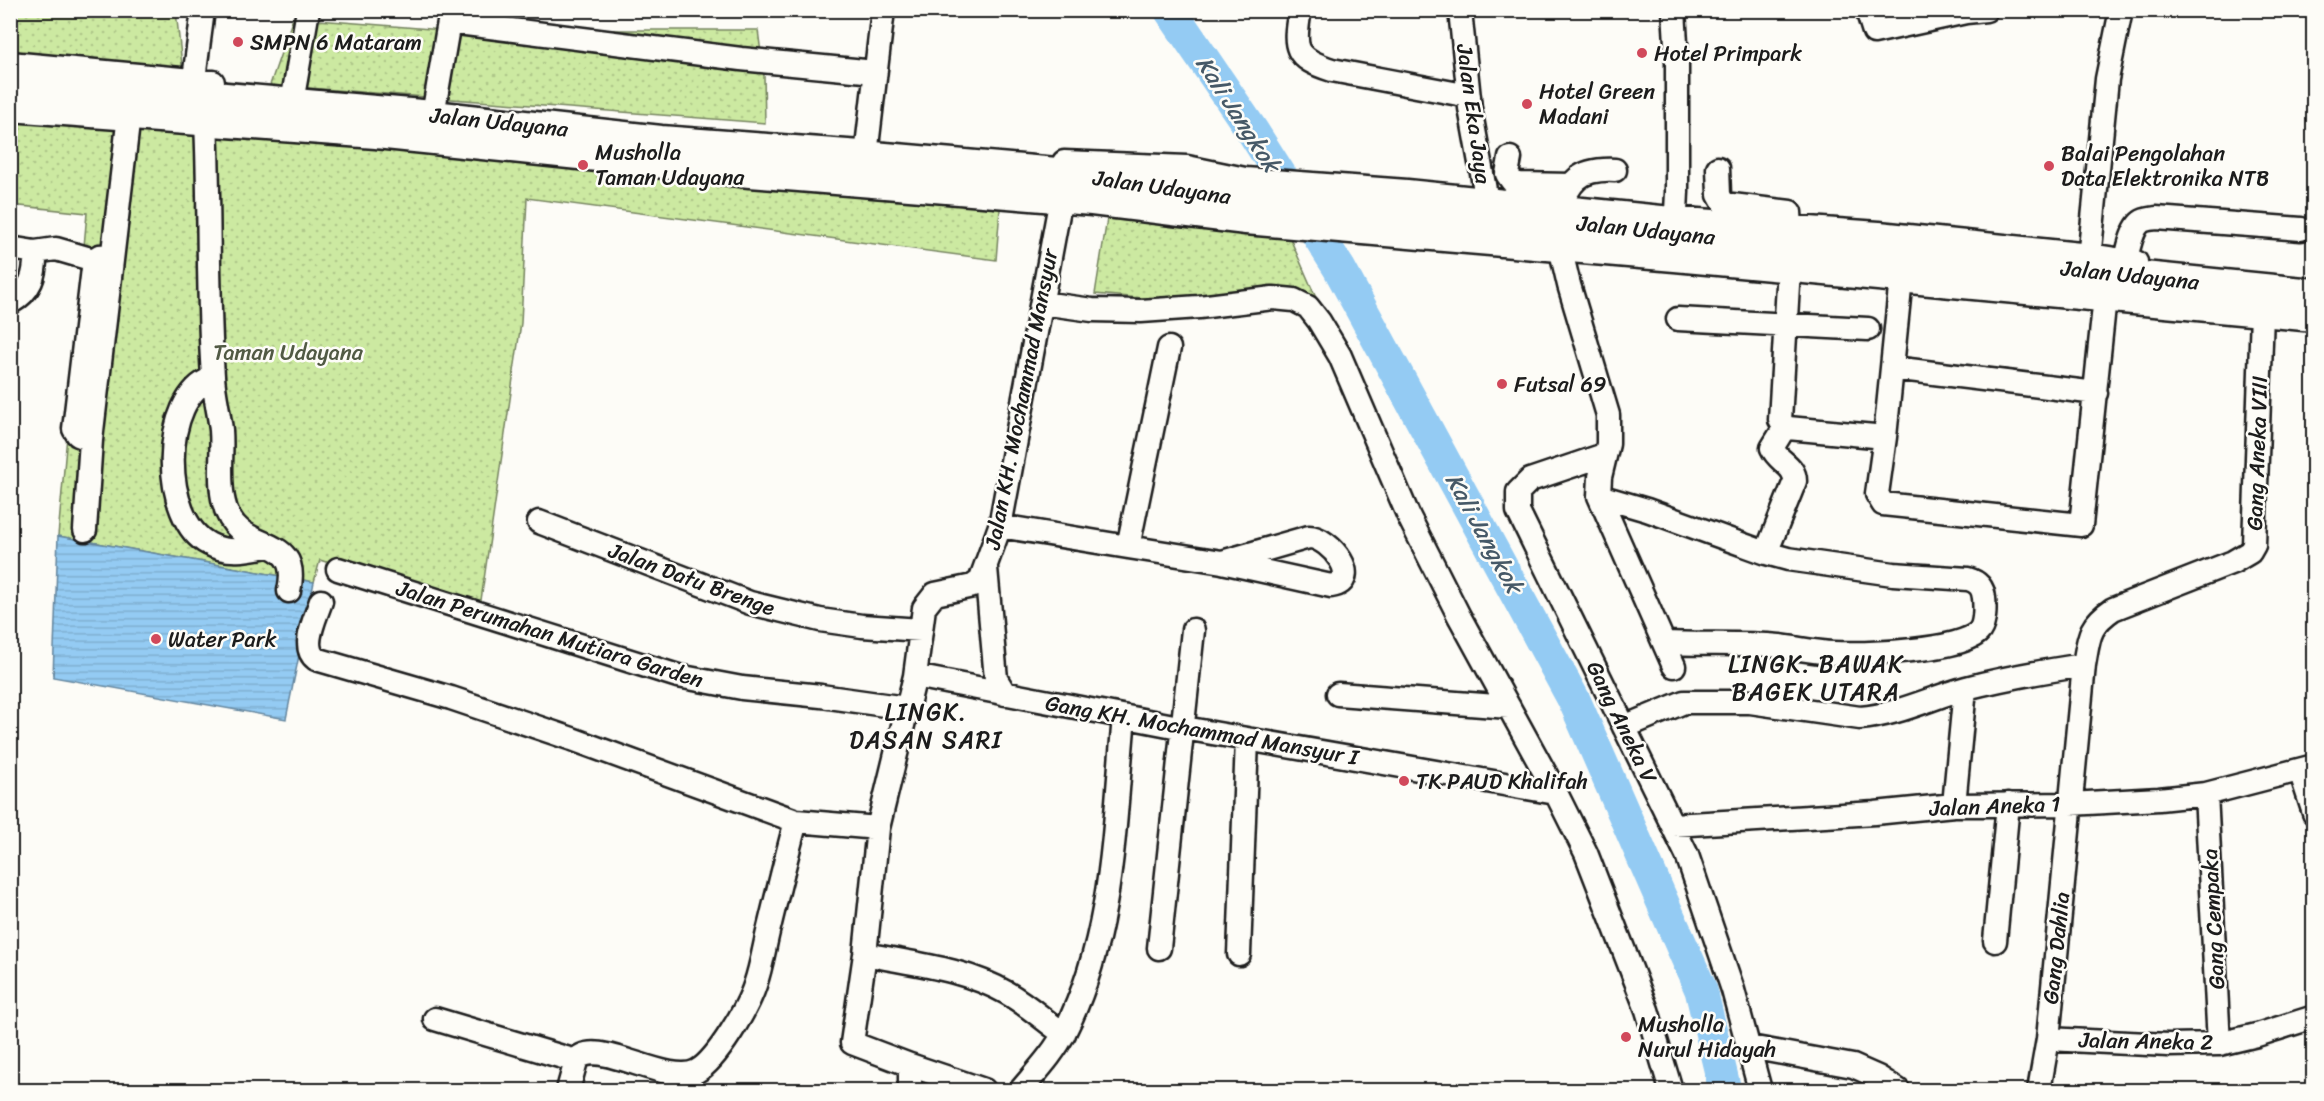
<svg xmlns="http://www.w3.org/2000/svg" width="2324" height="1101" viewBox="0 0 2324 1101" font-family="Sriracha,sans-serif">
	<defs>
		<pattern id="park-dots" width="8" height="8" patternUnits="userSpaceOnUse" patternTransform="scale(1.5)"><rect width="8" height="8" fill="#cce9a1"/><path d="M2 2h.1M6 6h.1" fill="none" stroke="#afc78a" stroke-width="1.8" stroke-linecap="round"/></pattern>
		<pattern id="water-rules" width="6" height="5" patternUnits="userSpaceOnUse" patternTransform="scale(1.5)"><rect width="6" height="5" fill="#94cbf3"/><path d="M0 2.5h6" fill="none" stroke="#7faed0"/></pattern>
	</defs>
	<rect width="100%" height="100%" fill="#fdfcf7"/>
	<filter id="ink" filterUnits="userSpaceOnUse"><feTurbulence type="fractalNoise" baseFrequency=".0167" numOctaves="2"/><feDisplacementMap in="SourceGraphic" scale="12" xChannelSelector="R" yChannelSelector="G"/><feConvolveMatrix kernelMatrix="1 2 1 2 8 2 1 2 1" color-interpolation-filters="sRGB"/></filter>
	<g filter="url(#ink)">
		<path fill="url(#park-dots)" stroke="#74825e" stroke-width="1.5" d="M10 11H176L183 74 11 59Z
			M293 18 443 30H758L764 76 765 123 270 85Z
			M10 116 176 129 1000 209 996 260 527 198 521 323 479 614 320 560 314 582 58 536 87 213 11 205Z
			M1107 219 1289 236 1323 314 1095 294Z"/>
		<path fill="url(#water-rules)" stroke="#64859d" stroke-width="1.5" d="M58 536 314 582 286 719 53 677Z"/>
		<g fill="none" stroke-linecap="round" stroke-linejoin="round">
			<path stroke="#94cbf3" stroke-width="33" d="M1170 10 1253 132 1339 268 1575 702 1701 990 1725 1090"/>
			<g stroke="#1c1c1c" stroke-width="27">
				<path id="minor" d="M1300 10C1293 48 1294 58 1332 70L1469 96
					M1460 10 1470 108 1489 212
					M1674 10 1677 60V192L1675 232
					M1867 10 1874 32 1966 12 1986 10
					M450 22 741 59 875 72
					M10 63 213 82
					M192 94 203 10
					M294 104V91L308 10
					M433 115 451 10
					M206 122C210 206 207 292 213 376 214 394 219 412 221 430 223 454 218 480 224 503 237 558 303 529 289 591
					M866 155 883 10
					M1510 158 1507 174 1512 181 1519 184 1571 185
					M1064 162 1187 167 1245 179 1407 191 1671 218 1879 233 2090 255 2136 262
					M1718 168 1719 195 1724 204 1790 212 1791 227
					M1554 220C1570 185 1573 168 1615 170
					M1560 247 1569 285 1608 415V444L1600 477 1599 496 1674 666
					M10 248 35 252 56 249 94 260
					M1789 268 1780 420 1785 427 1788 428 1885 437
					M2088 269 2107 79 2121 10
					M2124 274C2125 262 2131 229 2141 222 2145 219 2152 219 2156 218L2301 229
					M1901 278 1885 437 1877 494 1883 504 2081 525 2105 297
					M10 303C31 291 36 275 35 252
					M1042 303 1092 310 1141 311 1199 307 1273 298 1294 300 1308 307 1319 321 1340 356 1409 517 1459 616 1556 793 1586 853 1647 1010 1671 1090
					M1678 319 1868 329
					M1893 368 2096 393
					M213 378C159 397 161 520 209 544 227 554 248 550 267 546
					M91 440 78 435 74 429 94 260 99 256 112 255
					M1604 455 1530 480 1518 492V511L1687 855 1733 990 1760 1090
					M1599 496 1647 510 1766 553 1788 559 1893 574 1968 579C1979 582 1983 588 1984 598 1985 607 1985 623 1980 630 1966 652 1859 654 1833 653 1815 652 1797 648 1779 646 1741 642 1702 645 1665 643
					M539 522 750 603 820 620 862 626 921 630
					M1000 526 1128 547 1169 348
					M85 530 91 440 129 115
					M1128 547 1222 562 1331 586C1364 581 1330 537 1309 537L1222 562
					M1766 553 1795 481C1795 465 1778 462 1772 448L1785 427
					M986 568 996 679 1005 694
					M338 569 678 676 742 688 821 696 906 708
					M321 601C316 617 300 647 316 659L451 698 572 739 796 821 878 828
					M915 676 1184 728 1556 793
					M1338 694 1509 707
					M1624 727 1684 702H1750L1860 718C1897 715 1930 698 1966 688 2005 678 2044 671 2084 665 2089 637 2088 626 2113 609L2233 562 2250 552 2254 545 2262 313
					M2300 770 2314 813
					M2206 794 2219 1044
					M1954 805 1965 689
					M1673 825 1875 813 1954 805 2070 804 2159 799 2206 794 2314 766
					M1995 941 2008 804
					M1159 948 1193 630
					M865 954C914 964 963 968 1007 993 1028 1005 1045 1021 1064 1034
					M1239 954 1247 739
					M435 1019 576 1061
					M2048 1039 2168 1045 2219 1044 2257 1035 2314 1017
					M1750 1047 1853 1066 1878 1077 1898 1090
					M910 1065 984 1090
					M568 1090 576 1061C593 1034 667 1087 697 1071 717 1060 748 1007 755 985 761 968 764 949 768 932 777 895 786 858 796 821
					M910 1090V1065L852 1043 865 954 878 828 915 676 924 608 935 594 973 586 980 581 1000 526 1061 198
					M1021 1090C1036 1072 1055 1052 1065 1031 1114 935 1114 822 1124 717
					M2039 1090 2048 1039 2084 665"/>
			</g>
			<g stroke="#1c1c1c" stroke-width="33">
				<path id="major" d="M10 83 192 94 433 115 661 140 874 156 1068 173 1248 199 1553 221 1672 233 1906 252 2314 293
					M10 107 376 134 750 173 1092 201 1246 220 1675 257 2314 317"/>
			</g>
			<use href="#minor" stroke="#fdfcf7" stroke-width="22"/>
			<use href="#major" stroke="#fdfcf7" stroke-width="28"/>
		</g>
	</g>
	<g fill="#d1495b" stroke="#fdfcf7" stroke-width="2">
		<circle cx="238" cy="42" r="6"/>
		<circle cx="1642" cy="53" r="6"/>
		<circle cx="1527" cy="104" r="6"/>
		<circle cx="583" cy="165" r="6"/>
		<circle cx="2049" cy="166" r="6"/>
		<circle cx="1502" cy="384" r="6"/>
		<circle cx="156" cy="639" r="6"/>
		<circle cx="1404" cy="781" r="6"/>
		<circle cx="1626" cy="1037" r="6"/>
	</g>
	<g text-anchor="middle" dominant-baseline="central" stroke-width="5" stroke-linejoin="round" paint-order="stroke">
		<g font-size="22" fill="#1c1c1c" stroke="#fdfcf7" text-anchor="start">
			<text x="250" y="42">SMPN 6 Mataram</text>
			<text x="1654" y="53">Hotel Primpark</text>
			<text x="1539" y="91">Hotel Green<tspan x="1539" dy="25">Madani</tspan></text>
			<text x="595" y="152">Musholla<tspan x="595" dy="25">Taman Udayana</tspan></text>
			<text x="2061" y="153">Balai Pengolahan<tspan x="2061" dy="25">Data Elektronika NTB</tspan></text>
			<text x="1514" y="384">Futsal 69</text>
			<text x="168" y="639">Water Park</text>
			<text x="1416" y="781">TK PAUD Khalifah</text>
			<text x="1638" y="1024">Musholla<tspan x="1638" dy="25">Nurul Hidayah</tspan></text>
		</g>
		<g font-size="22" fill="#1c1c1c" stroke="#fdfcf7">
			<text transform="translate(1474 114) rotate(82)">Jalan Eka Jaya</text>
			<text transform="translate(499 122) rotate(6)">Jalan Udayana</text>
			<text transform="translate(1162 187) rotate(8)">Jalan Udayana</text>
			<text transform="translate(1646 230) rotate(6)">Jalan Udayana</text>
			<text transform="translate(2130 275) rotate(6)">Jalan Udayana</text>
			<text transform="translate(1021 399) rotate(-79)">Jalan KH. Mochammad Mansyur</text>
			<text transform="translate(2257 453) rotate(-88)">Gang Aneka VIII</text>
			<text transform="translate(692 579) rotate(20)">Jalan Datu Brenge</text>
			<text transform="translate(550 634) rotate(17)">Jalan Perumahan Mutiara Garden</text>
			<text transform="translate(1622 722) rotate(64)">Gang Aneka V</text>
			<text transform="translate(1202 730) rotate(10)">Gang KH. Mochammad Mansyur I</text>
			<text transform="translate(1995 806) rotate(-2)">Jalan Aneka 1</text>
			<text transform="translate(2213 919) rotate(-93)">Gang Cempaka</text>
			<text transform="translate(2056 948) rotate(-84)">Gang Dahlia</text>
			<text transform="translate(2146 1041) rotate(1)">Jalan Aneka 2</text>
		</g>
		<g font-size="22" fill="#515a44" stroke="#fdfcf7">
			<text x="288" y="352">Taman Udayana</text>
		</g>
		<g font-size="24" font-style="italic" fill="#465967" stroke="#fdfcf7">
			<text transform="translate(1238 114) rotate(57)">Kali Jangkok</text>
			<text transform="translate(1484 533) rotate(61)">Kali Jangkok</text>
		</g>
		<g font-size="24" letter-spacing="1.5" fill="#1c1c1c" stroke="#fdfcf7">
			<text x="1816" y="664">LINGK. BAWAK<tspan x="1816" dy="28">BAGEK UTARA</tspan></text>
			<text x="926" y="712">LINGK.<tspan x="926" dy="28">DASAN SARI</tspan></text>
		</g>
	</g>
	<rect width="2324" height="1101" fill="none" stroke="#fdfcf7" stroke-width="36"/>
	<rect x="18" y="18" width="2288" height="1065" fill="none" stroke="#1c1c1c" stroke-width="2" filter="url(#ink)"/>
</svg>
